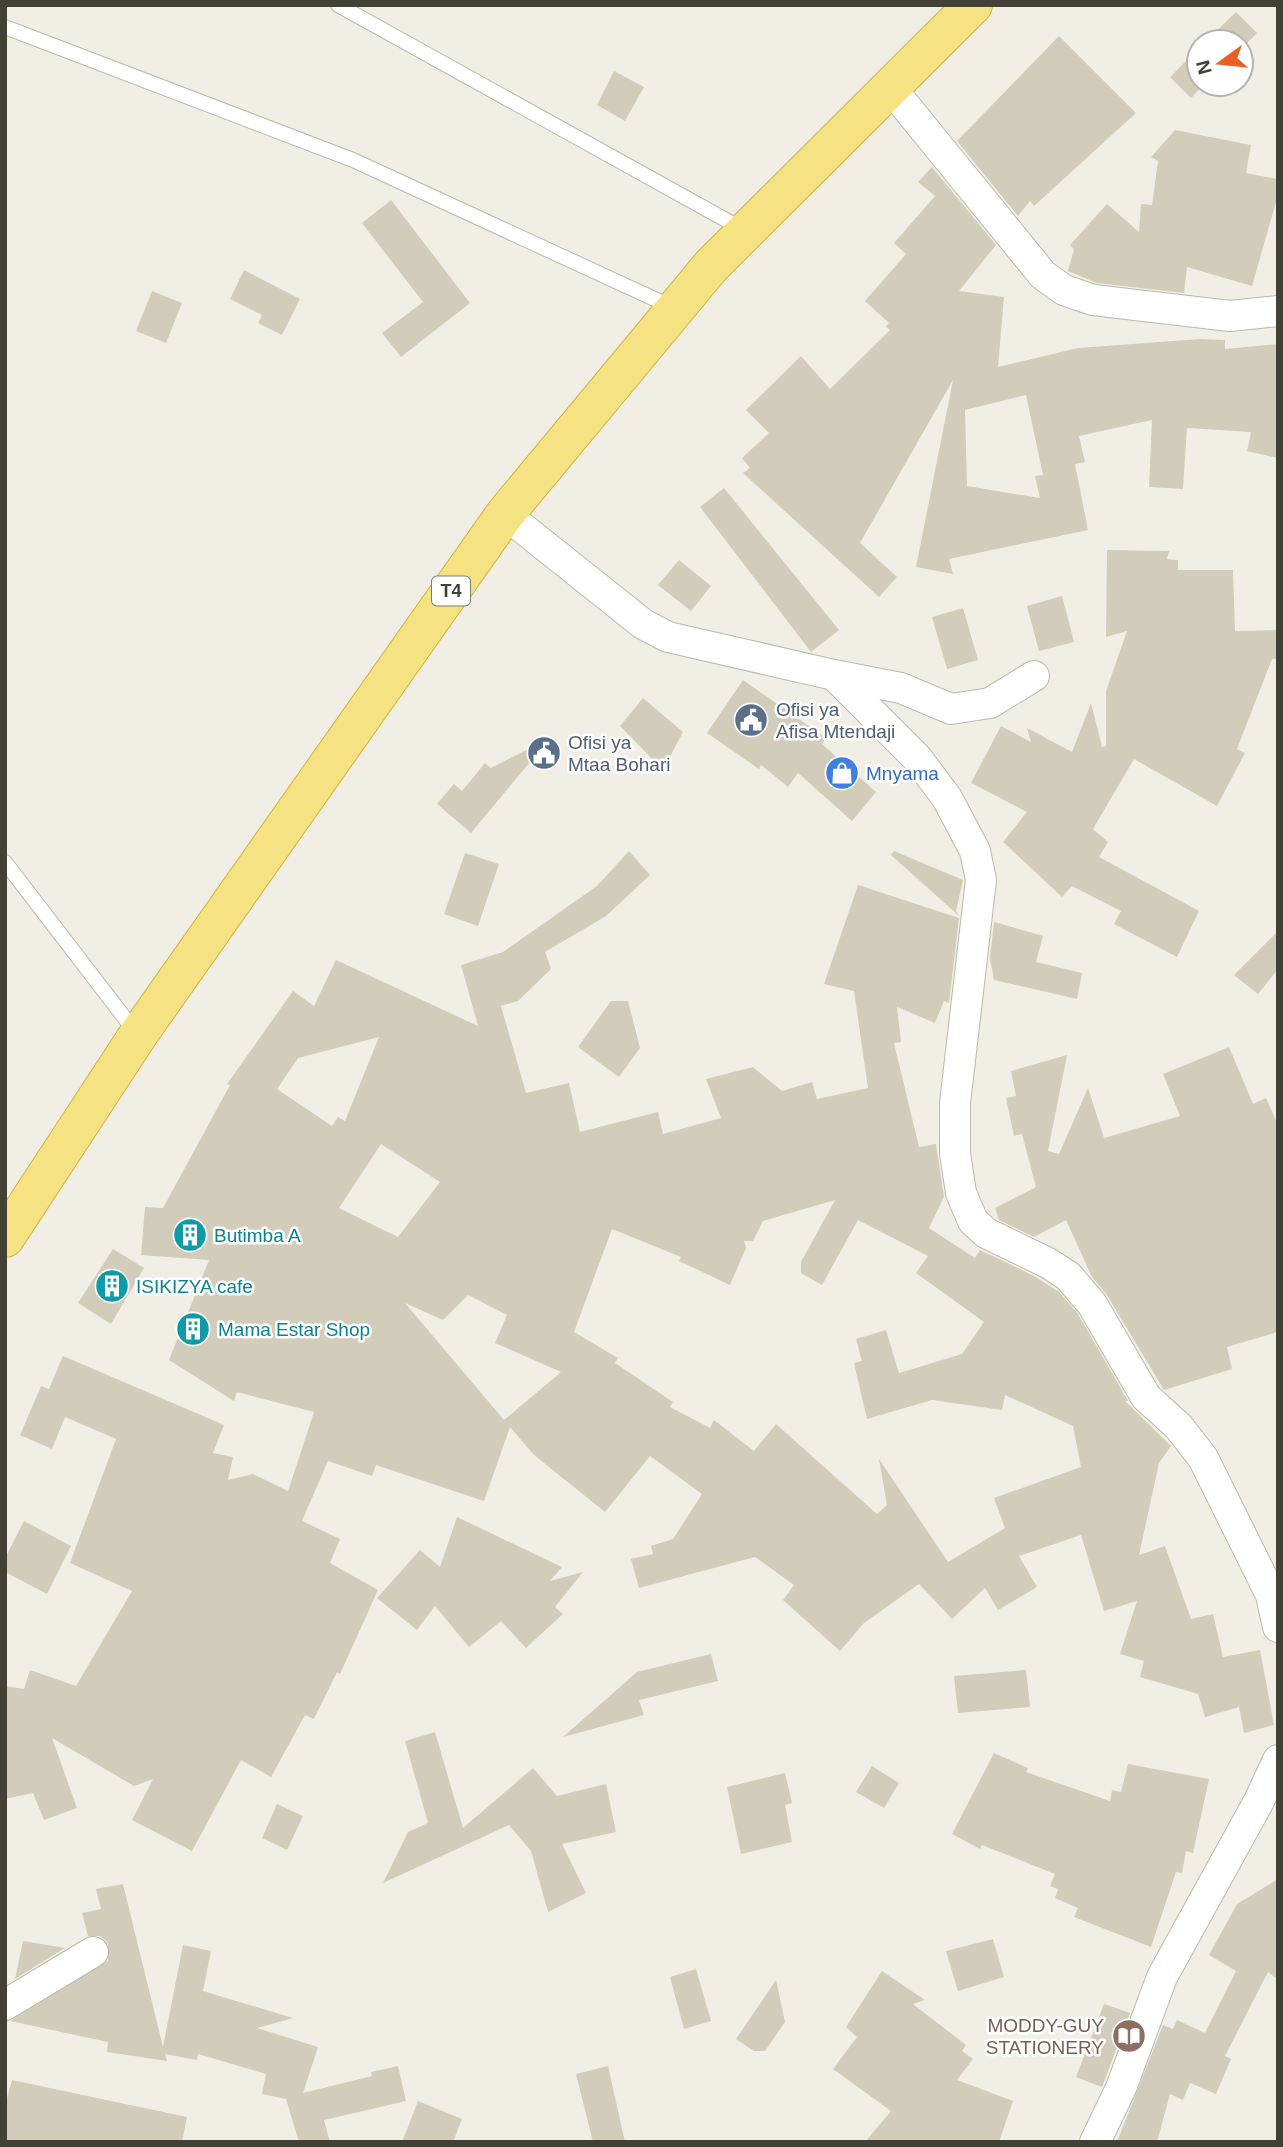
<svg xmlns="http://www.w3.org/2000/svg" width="1283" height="2147" viewBox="0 0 1283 2147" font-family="Arial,sans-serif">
	<rect width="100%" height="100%" fill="#f1efe5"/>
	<path fill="#d2ccbb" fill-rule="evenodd" d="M1236 12 1257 33 1241 49V42H1205Z
		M1059 36 1136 113 1034 206 1030 201 1018 216 957 141Z
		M1199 48V84H1205L1191 98 1170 77Z
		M614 71 644 87 625 121 597 105Z
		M1175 130 1251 145 1246 173 1278 179V195L1252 286 1187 267 1184 293 1097 283 1068 271 1074 249 1070 245 1107 204 1139 232 1141 204 1152 205 1158 161 1151 157Z
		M932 167 996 245 959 291 1004 297 998 367 1078 348 1200 339 1225 340V349L1278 344V458L1247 451 1251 432 1187 428 1183 489 1149 487 1152 420 1079 436 1085 462 1075 464 1088 530 949 559 953 574 916 567 953 380 860 543 897 577 879 597 743 473 750 468 742 458 769 433 746 410 801 356 830 389 890 330 886 326 889 323 865 301 906 254 894 243 935 196 918 182ZM1026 395 1043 475 1035 476 1040 498 967 486 965 410Z
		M391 200 470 303 401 357 382 333 423 302 362 223Z
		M244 270 300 299 282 335 258 323 262 315 230 299Z
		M152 291 182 303 166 343 136 331Z
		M724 488 839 630 811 652 700 507Z
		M1107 550 1169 551 1167 559 1178 560V570H1233L1235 631 1278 630V659H1272L1237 749 1245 753 1217 806 1134 759 1093 829 1108 842 1099 857 1199 911 1177 957 1114 924 1121 911 1072 886 1062 897 1003 842 1027 812 971 783 1001 726 1031 742 1027 728 1072 752 1091 703 1102 747 1106 746V691L1127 631 1106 637Z
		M679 560 711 586 691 611 658 585Z
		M1062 596 1074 642 1039 651 1027 606Z
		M963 608 978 660 947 669 932 617Z
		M743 680 826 738 822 744 876 792 852 821 798 773 788 787 761 765 759 769 707 733Z
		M643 698 683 732 663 770 620 726Z
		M550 738 471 833 437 804 454 784 462 791 485 763 491 768Z
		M629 851 650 875 606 916 545 952 551 969 518 1001 501 1006 526 1093 569 1083 580 1132 658 1112 663 1134 721 1118 706 1079 753 1067 782 1091 812 1082 817 1099 868 1088 854 991 824 984 858 885 959 918 949 1003 944 1001 935 1023 897 1007 901 1042 894 1043 919 1147 936 1144 937 1151 944 1197 929 1228 975 1258 980 1250 1034 1276 1059 1292 1078 1314 1128 1401H1125L1171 1446 1159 1463 1139 1555 1165 1546 1191 1619 1213 1614 1223 1657 1260 1650 1274 1725 1244 1733 1239 1707 1205 1717 1198 1694 1140 1677 1144 1661 1120 1654 1137 1601 1104 1611 1081 1535 1019 1556 1037 1587 998 1610 985 1588 952 1619 919 1584 864 1623 840 1651 783 1600 794 1585 755 1557 639 1588 631 1559 653 1554 651 1546 673 1539 702 1494 650 1456 605 1512 534 1455 504 1420 561 1372 495 1343 507 1315 468 1295 443 1320 405 1303 510 1427 484 1501 376 1465 372 1476 328 1461 302 1521 340 1539 330 1563 378 1590 340 1674 337 1672 314 1719 305 1715 271 1777 241 1760 192 1851 132 1820 153 1779 134 1786 52 1738 77 1808 44 1820 33 1793 5 1799V1686L24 1689 30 1670 76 1686 132 1591 70 1563 116 1439 65 1417 52 1449 20 1435 41 1386 49 1389 63 1356 224 1425 213 1453 233 1457 228 1480 253 1474 288 1491 314 1412 237 1392 234 1401 169 1360 209 1260 141 1255 145 1207 163 1208 230 1085 227 1084 293 991 314 1006 336 960 478 1026 461 965 503 952 597 886ZM379 1037 345 1121 338 1117 332 1126 277 1089 298 1058ZM381 1144 440 1182 398 1237 339 1208ZM835 1200 801 1262V1273L822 1285 858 1220 928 1256 916 1273 984 1322 962 1354 899 1373 886 1330 856 1339 862 1361 854 1363 867 1419 932 1400 1002 1410 1005 1395 1073 1426 1081 1467 994 1498 1005 1528 948 1562 879 1459 887 1505 877 1514 776 1424 754 1451 714 1420 710 1428 670 1407 673 1402 615 1363 618 1358 574 1332 612 1229 681 1257 679 1261 730 1285 746 1248 744 1241H753L763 1221Z
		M894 851 963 880 956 911 959 916 891 855Z
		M465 853 499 864 478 926 444 914Z
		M994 922 1043 936 1036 962 1082 973 1077 999 994 980 990 958Z
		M1278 931V969L1258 994 1234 975Z
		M611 1001H628L640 1048 619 1077 578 1047Z
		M1229 1047 1253 1104 1266 1098 1278 1125V1332L1227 1347 1232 1369 1164 1390 1107 1295 1092 1277 1066 1220 1034 1237 999 1220 995 1208 1036 1187 1022 1134 1014 1136 1006 1098 1016 1096 1011 1071 1067 1055 1048 1151 1059 1154 1088 1088 1104 1138 1180 1116 1163 1074Z
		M113 1249 144 1268 111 1324 78 1303Z
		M457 1517 562 1567 550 1581 583 1572 555 1607 563 1614 526 1648 501 1621 469 1647 435 1606 417 1630 377 1598 420 1550 440 1567Z
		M24 1521 71 1546 47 1594 5 1572V1558Z
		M711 1654 718 1681 639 1700 644 1715 563 1737 637 1672Z
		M1026 1670 1030 1707 958 1713 954 1676Z
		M435 1732 463 1828 533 1768 557 1796 606 1784 616 1832 562 1844 586 1893 548 1912 531 1851 509 1825 383 1883 408 1832 428 1823 405 1741Z
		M994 1753 1028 1768 1026 1772 1110 1801 1112 1790 1121 1792 1128 1764 1209 1779 1193 1853 1186 1851 1182 1873 1176 1872 1151 1947 1074 1917 1078 1908 1055 1898 1058 1889 1050 1886 1055 1874 982 1845 980 1849 952 1834Z
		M872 1766 899 1783 884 1808 856 1792Z
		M785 1773 792 1803 785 1805 792 1842 741 1854 727 1787Z
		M277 1804 303 1816 287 1850 262 1838Z
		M1278 1879V1980L1268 1972 1225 2056 1231 2059 1216 2094 1190 2083 1183 2100 1170 2094 1157 2142H1117L1163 2025 1173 2029 1177 2020 1205 2033 1236 1971 1209 1955 1237 1904Z
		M123 1884 163 2047 183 1945 211 1951 203 1991 293 2018 257 2028 318 2047 303 2093 372 2076 371 2072 398 2066 406 2101 324 2120 330 2142H299L286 2099 262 2094 266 2074 198 2054 197 2060 165 2054 167 2061 107 2052 108 2042 10 2021 108 1961V1944L101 1936H88L82 1913 101 1909 96 1889Z
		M993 1939 1004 1977 958 1991 946 1951Z
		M23 1941 65 1948 15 1979Z
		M696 1969 711 2021 684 2029 670 1977Z
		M882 1971 925 2000 913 2004 966 2045 962 2051 973 2059 957 2080 1013 2101 999 2142H865L891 2111 833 2069 857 2037 846 2027Z
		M776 1980 785 2022 765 2051H754L736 2039Z
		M1104 2004 1130 2013 1102 2087 1076 2077Z
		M608 2066 625 2142H593L576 2074Z
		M12 2080 187 2117 182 2142H5V2105Z
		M418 2101 462 2119 453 2142H402Z"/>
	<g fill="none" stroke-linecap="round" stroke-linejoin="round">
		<g stroke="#bcb8a8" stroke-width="16">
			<path id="service" d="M338 5 744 230
				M5 27 353 160 674 308
				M5 862 137 1034"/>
		</g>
		<g stroke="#bcb8a8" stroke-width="32">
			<path id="minor" d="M890 87 1043 275 1064 290 1093 300 1230 316 1278 311
				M505 514 643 624 668 637 834 675 917 758 947 798 975 851 981 880 955 1103V1153L961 1193 973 1221 986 1233 1048 1263 1068 1276 1092 1304 1146 1397 1179 1427 1203 1458 1271 1595 1278 1627
				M834 675 901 688 951 709 990 703 1034 676
				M5 2005 93 1952
				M1095 2142 1121 2088 1162 1977 1259 1801 1278 1760"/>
		</g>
		<g stroke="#d1b23e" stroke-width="40">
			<path id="trunk" d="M5 1238 138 1035 505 514 711 266 973 5"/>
		</g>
		<use href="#service" stroke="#fff" stroke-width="14"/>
		<use href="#minor" stroke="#fff" stroke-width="30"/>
		<use href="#trunk" stroke="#f5e282" stroke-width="38"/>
	</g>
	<defs>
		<g id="civic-disc" transform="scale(1.75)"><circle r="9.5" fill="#5c6f8a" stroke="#fff"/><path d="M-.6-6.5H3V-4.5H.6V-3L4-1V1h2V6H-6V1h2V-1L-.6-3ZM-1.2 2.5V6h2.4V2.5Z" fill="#fff"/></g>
		<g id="shop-disc" transform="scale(1.75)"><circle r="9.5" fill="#3f7fe0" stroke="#fff"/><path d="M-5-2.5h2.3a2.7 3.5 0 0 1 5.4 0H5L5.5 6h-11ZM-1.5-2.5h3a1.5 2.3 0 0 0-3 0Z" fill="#fff"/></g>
		<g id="building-disc" transform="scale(1.75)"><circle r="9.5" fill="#0f9aa8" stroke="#fff"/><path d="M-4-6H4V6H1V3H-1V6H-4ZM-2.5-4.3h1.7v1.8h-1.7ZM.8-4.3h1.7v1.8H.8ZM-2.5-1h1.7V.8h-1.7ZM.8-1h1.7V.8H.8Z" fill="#fff"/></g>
		<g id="library-disc" transform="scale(1.75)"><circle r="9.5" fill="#8d6e63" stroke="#fff"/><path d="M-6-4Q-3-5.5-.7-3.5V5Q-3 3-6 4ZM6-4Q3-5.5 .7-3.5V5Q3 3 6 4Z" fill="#fff"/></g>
	</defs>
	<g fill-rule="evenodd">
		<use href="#civic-disc" x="751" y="720"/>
		<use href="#civic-disc" x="544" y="753"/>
		<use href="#shop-disc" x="842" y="773"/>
		<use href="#building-disc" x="190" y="1235"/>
		<use href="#building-disc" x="112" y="1286"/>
		<use href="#building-disc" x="193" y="1329"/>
		<use href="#library-disc" x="1129" y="2036"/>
	</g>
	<g text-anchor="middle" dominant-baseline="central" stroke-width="5" stroke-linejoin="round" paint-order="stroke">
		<rect fill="#fff" stroke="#7b7972" stroke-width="2" x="432" y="576.5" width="38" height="29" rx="5"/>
		<g font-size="18" font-weight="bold" fill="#434035">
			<text x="451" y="591">T4</text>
		</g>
		<g font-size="19" fill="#4e5e75" stroke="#fff" text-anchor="start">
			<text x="776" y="709">Ofisi ya<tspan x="776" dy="22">Afisa Mtendaji</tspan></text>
			<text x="568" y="742">Ofisi ya<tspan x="568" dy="22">Mtaa Bohari</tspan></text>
		</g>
		<g font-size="19" fill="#366cbe" stroke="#fff" text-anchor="start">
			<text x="866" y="773">Mnyama</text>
		</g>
		<g font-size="19" fill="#0d838f" stroke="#fff" text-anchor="start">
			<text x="214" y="1235">Butimba A</text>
			<text x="136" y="1286">ISIKIZYA cafe</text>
			<text x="218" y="1329">Mama Estar Shop</text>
		</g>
		<g font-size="19" fill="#785e54" stroke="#fff" text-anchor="end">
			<text x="1104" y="2025">MODDY-GUY<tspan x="1104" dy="22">STATIONERY</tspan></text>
		</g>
	</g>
	<rect width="1283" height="2147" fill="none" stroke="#434035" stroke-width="14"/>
	<g transform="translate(1220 63) rotate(255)"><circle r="33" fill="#ffffff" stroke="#b4b3ae" stroke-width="2"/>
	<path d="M0-5L12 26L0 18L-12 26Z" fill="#ea5f22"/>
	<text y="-10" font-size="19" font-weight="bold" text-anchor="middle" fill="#434035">N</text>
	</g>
</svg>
